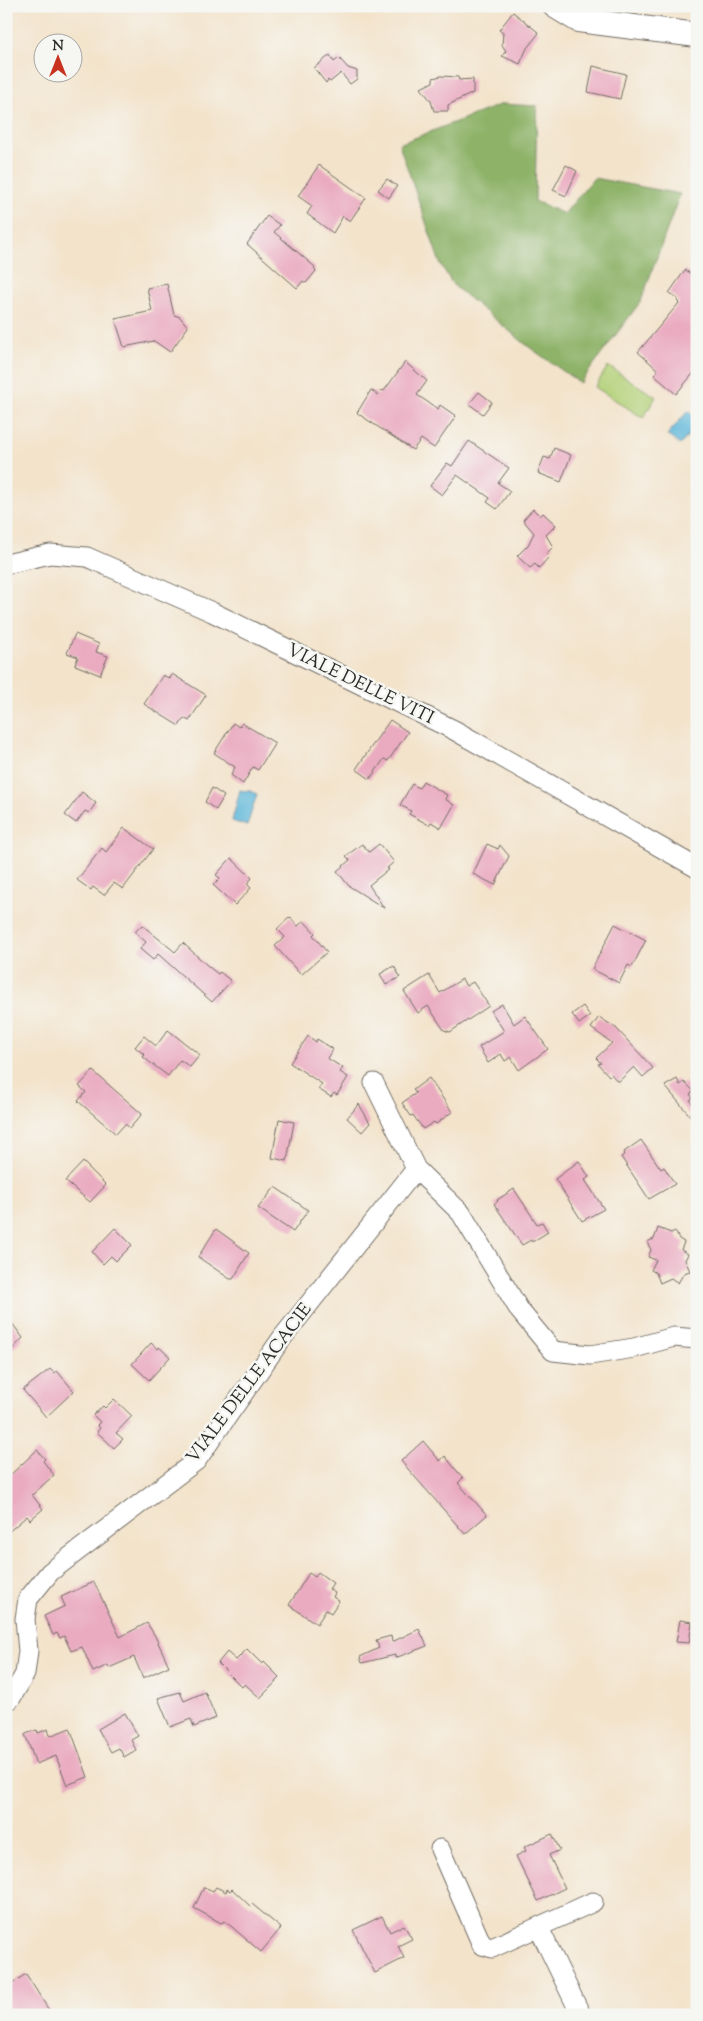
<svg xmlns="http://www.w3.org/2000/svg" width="703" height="2021" viewBox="0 0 703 2021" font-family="'Sorts Mill Goudy',serif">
	<rect width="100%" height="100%" fill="#f6f6f2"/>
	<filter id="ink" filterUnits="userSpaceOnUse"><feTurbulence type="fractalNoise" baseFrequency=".02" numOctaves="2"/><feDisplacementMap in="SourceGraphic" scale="10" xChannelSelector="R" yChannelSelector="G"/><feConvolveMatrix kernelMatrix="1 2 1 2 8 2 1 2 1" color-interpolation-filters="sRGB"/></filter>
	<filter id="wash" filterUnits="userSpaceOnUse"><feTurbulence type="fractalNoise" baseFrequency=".0096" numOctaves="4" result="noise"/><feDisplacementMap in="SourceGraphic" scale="20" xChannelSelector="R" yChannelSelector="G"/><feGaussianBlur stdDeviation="1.12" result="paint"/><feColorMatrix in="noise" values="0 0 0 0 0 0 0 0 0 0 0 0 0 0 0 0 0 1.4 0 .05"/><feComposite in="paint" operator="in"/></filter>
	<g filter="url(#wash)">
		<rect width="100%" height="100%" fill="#f3e3cb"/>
		<path fill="#b2d077" stroke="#6e7e51" d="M608 366 656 397 643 418 595 387Z"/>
		<path fill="#8db268" stroke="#5c6e4a" d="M502 104 537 106 535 201 564 214 594 178 680 194 641 301 580 383 529 347 453 285 440 263 399 144Z"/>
		<path fill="#5bb6d9" stroke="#437082" d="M688 411 697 419V425L680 445 667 435Z
			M240 790 245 791 248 790 257 794 247 826 232 821Z"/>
		<g id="blocks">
			<path fill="#eaabc1" d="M513 12 539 33 527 48 520 64 502 56 506 51 502 45 503 33 499 30Z
				M330 55 334 62 339 58 348 68 357 71V79L350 84 341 73 330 82 328 80 326 83 314 68Z
				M593 66 626 74 620 99 588 92Z
				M441 76 458 77 459 80 473 79V93L448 105V111H434L431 101 421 88 433 82V78Z
				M319 165 366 198 350 221 343 216 333 233 307 214 312 206 298 196Z
				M566 165 577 171 566 196 553 190Z
				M387 179 397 186 389 198 378 190Z
				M267 216 280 225 274 232 315 267 314 269 316 271 306 283 303 281 297 288 247 244Z
				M685 270 697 278V369L676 394 654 375 658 370 638 352 679 303 677 301 678 299 669 293Z
				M167 284 174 315 180 317 188 327 170 352 154 341 124 347 115 319 152 311 147 288Z
				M405 362 427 381 417 395 438 409 440 405 456 416 434 448 421 439 413 450 357 413 371 390 378 395 381 390 384 391Z
				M479 392 492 402 483 414 469 404Z
				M469 441 509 468 498 483 510 491 497 509 487 502 490 498 457 475 442 495 430 486 447 463 452 466Z
				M554 448 571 455 561 482 538 473 544 457 550 459Z
				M533 509 540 516 543 513 556 525 546 535 553 547 546 554 549 557 539 568 535 564 530 568 517 556 528 545 534 533 523 520Z
				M75 634 99 644 96 652 108 656 100 675 75 665 78 657 67 653Z
				M172 674 206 695 189 721 184 718 179 726 144 704 163 675 170 679Z
				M390 720 408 732 388 761 384 759 370 779 356 769Z
				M233 723 239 727 242 723 275 743 258 770 253 767 243 784 231 775 235 767 214 753Z
				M423 781 447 795 445 799 454 805 441 828 431 822 429 825 409 814 411 811 400 805 412 784 419 788Z
				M212 788 224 796 216 810 205 802Z
				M82 792 96 803 89 813 85 811 76 823 65 815Z
				M124 828 153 849 123 889 114 883 104 895 93 887 91 890 77 880 102 848 106 852Z
				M362 844 369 852 379 844 394 862 387 868 389 869 369 885 384 908 349 886 337 871 350 860 346 856Z
				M487 844 498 849 500 845 509 856 495 885 473 874Z
				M231 858 252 878 247 884 251 888 235 905 213 885 220 878 216 875Z
				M290 917 298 926 304 921 315 933 313 935 327 952 301 975 275 946 285 937 277 929Z
				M615 924 646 940 632 967 628 965 619 983 592 969Z
				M142 925 175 952 183 943 209 967 218 974 220 972 231 981 212 1002 158 954 153 960 140 949 146 942 135 932Z
				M394 966 400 977 386 985 380 974Z
				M429 975 440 993 462 979 466 986 473 982 489 1006 450 1032 444 1030 428 1006 418 1013 404 991Z
				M502 1004 514 1024 525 1016 548 1049 519 1070 511 1057 505 1061 501 1054 488 1063 479 1047 504 1031 491 1011Z
				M583 1006 590 1016 579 1024 572 1014Z
				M599 1017 616 1028 653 1068 643 1077 634 1067 618 1082 611 1074 609 1076 598 1064 601 1063 596 1058 612 1043 591 1028Z
				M168 1030 200 1055 190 1067 180 1060 168 1076 143 1057 145 1055 135 1047 144 1036 156 1046Z
				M308 1036 316 1042 317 1039 333 1049 327 1058 343 1068 340 1072 348 1077 337 1095 334 1093 331 1097 318 1089 322 1084 290 1063Z
				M93 1071 142 1114 130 1128 125 1124 116 1134 78 1101 86 1092 79 1086Z
				M429 1078 452 1112 436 1124 434 1122 423 1129 413 1115 411 1116 402 1103 416 1093 413 1090Z
				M677 1079 680 1085 684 1082 694 1091 690 1094 693 1098 690 1100 697 1111V1114L692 1118 665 1086Z
				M359 1104 370 1123 362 1132 347 1118Z
				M279 1119 294 1122 287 1161 272 1158Z
				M641 1140 661 1169 664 1167 675 1184 649 1199 621 1157 625 1154 624 1152Z
				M579 1161 589 1177 585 1180 604 1209 582 1221 555 1179Z
				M83 1162 106 1185 90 1202 65 1181Z
				M275 1187 308 1210 293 1232 258 1208Z
				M514 1189 537 1224 542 1222 548 1232 532 1242 531 1240 522 1245 494 1204 498 1201 497 1200Z
				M115 1228 132 1245 116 1261 111 1256 103 1264 92 1252Z
				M658 1228 671 1233 675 1231 679 1239 684 1242 681 1250 688 1254 685 1260 690 1271 684 1273 678 1283 671 1278 660 1283 656 1273 651 1270 656 1260 648 1257 651 1250 647 1242 654 1239Z
				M216 1229 249 1253 233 1279H230L198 1257Z
				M6 1315 23 1338 6 1356Z
				M151 1343 158 1349 159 1347 170 1357 149 1380 132 1364Z
				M50 1369 54 1373 57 1371 74 1391 46 1417 23 1390Z
				M114 1399 132 1416 116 1433 123 1439 114 1448 97 1432 100 1428 97 1425 100 1422 93 1415 103 1406 105 1408Z
				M423 1441 440 1461 445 1456 457 1471 463 1478 458 1483 487 1515 465 1534 401 1461Z
				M37 1450 45 1459 43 1461 54 1475 32 1495 43 1509 30 1520 27 1516 6 1534V1479Z
				M318 1572 333 1583 329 1589 335 1593 333 1597 339 1601 331 1613 326 1610 317 1624 289 1605 309 1573 315 1577Z
				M94 1582 120 1637 147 1623 155 1636 169 1666 143 1678 134 1657 109 1668 108 1665 93 1672 82 1647 71 1651 64 1636 60 1638 57 1633 53 1635 44 1616 65 1606 61 1597Z
				M680 1620 692 1622 689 1643 676 1642Z
				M419 1629 427 1646 395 1658V1655L362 1663 360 1657 379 1648 376 1640 391 1636 392 1642Z
				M247 1649 262 1664 264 1662 280 1678 260 1698 245 1684 242 1687 218 1663 227 1652 236 1660Z
				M180 1692 184 1701 205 1692 216 1718 194 1727 191 1719 170 1727 158 1698Z
				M125 1713 138 1736 131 1740 136 1750 124 1757 119 1748 111 1752 98 1729Z
				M70 1728 88 1777 67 1785 56 1756 36 1764 25 1734 37 1730 38 1733 48 1729 50 1736Z
				M552 1834 560 1850 549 1855 565 1888 538 1901 516 1856 526 1851 524 1847Z
				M204 1887 213 1891 216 1887 226 1892 227 1889 230 1891 232 1889 250 1906 252 1904 281 1928 261 1952 225 1921 221 1923 194 1908Z
				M382 1916 390 1932 404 1925 412 1939 398 1946 404 1958 375 1973 353 1930Z
				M26 1974 52 2015H6V1987Z"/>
		</g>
	</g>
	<g filter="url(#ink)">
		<use href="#blocks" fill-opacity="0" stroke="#716b63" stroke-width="1"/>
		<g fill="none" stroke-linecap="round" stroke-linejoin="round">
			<g stroke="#716b63" stroke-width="21">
				<path id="minor" d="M6 564 50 554 87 557 212 612 454 730 697 868
					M374 1083 416 1169 461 1213 520 1311 553 1351 590 1355 634 1348 674 1337 697 1339
					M6 1702 11 1698 25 1674 28 1651 25 1619 28 1599 50 1572 196 1461 282 1338 416 1169
					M440 1849 482 1945 492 1948 593 1902
					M539 1928 581 2015"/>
			</g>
			<g stroke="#716b63" stroke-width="26">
				<path id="tertiary" d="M555 6 578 20 697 35"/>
			</g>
			<use href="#minor" stroke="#fff" stroke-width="19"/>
			<use href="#tertiary" stroke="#fff" stroke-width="24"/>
		</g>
	</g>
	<g text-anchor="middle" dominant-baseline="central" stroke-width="5" stroke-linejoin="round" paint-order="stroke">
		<g font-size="18" fill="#2b2b2b" stroke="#f6f6f2">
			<text transform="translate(360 685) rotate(26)">VIALE DELLE VITI</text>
			<text transform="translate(250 1384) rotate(-53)">VIALE DELLE ACACIE</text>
		</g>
	</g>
	<rect width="703" height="2021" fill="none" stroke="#f6f6f2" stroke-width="25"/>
	<g transform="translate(58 58)"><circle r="24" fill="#f6f6f2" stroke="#a5a5a2"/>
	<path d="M0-4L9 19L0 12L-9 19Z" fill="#c8321e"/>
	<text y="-8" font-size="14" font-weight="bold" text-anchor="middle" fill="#2b2b2b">N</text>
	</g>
</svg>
